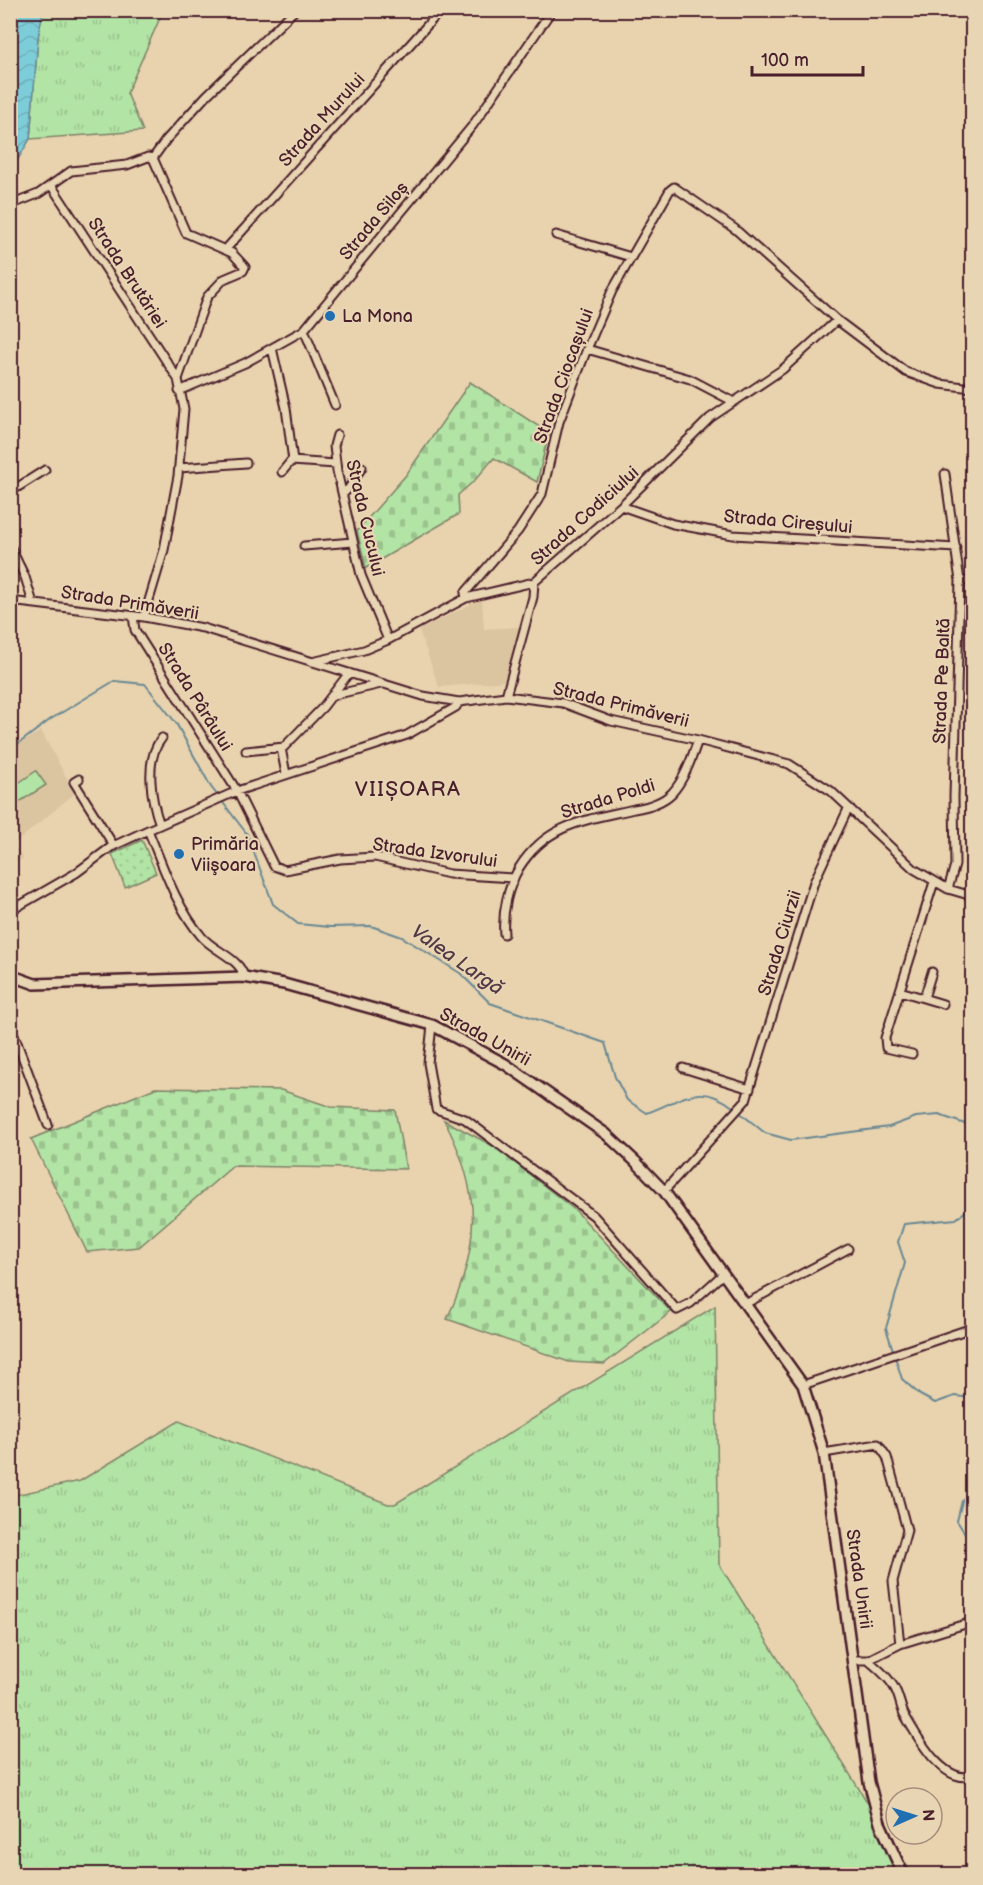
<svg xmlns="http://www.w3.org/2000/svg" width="983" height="1885" viewBox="0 0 983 1885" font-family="'Balsamiq Sans',sans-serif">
	<defs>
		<pattern id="grass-tufts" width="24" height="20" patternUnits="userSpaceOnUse" patternTransform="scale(1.5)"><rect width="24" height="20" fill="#b2e4a5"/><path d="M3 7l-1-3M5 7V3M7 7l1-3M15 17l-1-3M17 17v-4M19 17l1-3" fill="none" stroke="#9bc38e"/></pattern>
		<pattern id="cemetery-stones" width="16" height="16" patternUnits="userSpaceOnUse" patternTransform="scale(1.5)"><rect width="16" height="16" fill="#b2e4a5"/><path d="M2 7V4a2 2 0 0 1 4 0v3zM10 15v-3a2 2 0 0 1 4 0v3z" fill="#9bc38e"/></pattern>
		<pattern id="park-dots" width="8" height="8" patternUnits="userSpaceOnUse" patternTransform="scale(1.5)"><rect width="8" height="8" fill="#b2e4a5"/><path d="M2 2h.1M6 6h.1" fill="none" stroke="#9bc38e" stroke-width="1.8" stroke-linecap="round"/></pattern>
		<pattern id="water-waves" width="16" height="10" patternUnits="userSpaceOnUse" patternTransform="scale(1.5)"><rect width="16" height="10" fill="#7dcdd9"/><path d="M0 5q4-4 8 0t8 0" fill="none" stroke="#6eb0ba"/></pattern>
	</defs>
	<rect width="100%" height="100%" fill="#e8d3ae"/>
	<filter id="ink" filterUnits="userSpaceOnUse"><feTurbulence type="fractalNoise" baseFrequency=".0167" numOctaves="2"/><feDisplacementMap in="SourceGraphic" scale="12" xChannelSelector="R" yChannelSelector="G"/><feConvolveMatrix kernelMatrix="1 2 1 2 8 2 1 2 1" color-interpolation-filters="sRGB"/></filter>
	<g filter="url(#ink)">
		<path fill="#dbc4a0" d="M482 599 484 629 520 627 506 681 439 687 419 630Z
			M41 731 75 793 14 844 23 858 11 865V754L19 744Z"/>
		<path fill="url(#grass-tufts)" stroke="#7e8268" stroke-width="1.5" d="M43 11H163L127 93 143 131 30 139 38 37Z
			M715 1306 719 1564 912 1874H11L10 1496 80 1481 179 1421 388 1504H395Z"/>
		<path fill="url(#cemetery-stones)" stroke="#7e8268" stroke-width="1.5" d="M470 382 549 433 537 482 494 458 475 480 458 495 459 514 366 568 357 531 406 475Z
			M155 1088 281 1090 331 1107 395 1110 406 1169 233 1166 139 1247 87 1252 31 1139Z
			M444 1120 495 1147 576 1211 671 1312 604 1364 569 1362 447 1319C481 1246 482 1191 444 1120Z"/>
		<path fill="url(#park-dots)" stroke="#7e8268" stroke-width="1.5" d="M142 840 156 873 125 887 112 854Z"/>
		<path fill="#b2e4a5" stroke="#7e8268" stroke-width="1.5" d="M36 771 46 785 13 806 11 788Z"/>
		<path fill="url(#water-waves)" stroke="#698793" stroke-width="1.5" d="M11 10 43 11 38 37 30 139 11 171Z"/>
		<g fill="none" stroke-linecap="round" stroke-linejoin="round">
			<path stroke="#698793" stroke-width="2" d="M10 750 51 719 114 681 145 684 176 723 211 787 247 834 273 904 298 924 330 927 371 926 402 937 460 973 490 1003 605 1043 615 1077 627 1100 647 1113C683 1100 699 1080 734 1108
				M739 1112 765 1133 791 1140 889 1127 916 1117 939 1115 965 1124 972 1131
				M972 1206 956 1219 904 1224 898 1242 905 1263 886 1328 902 1379 920 1395 935 1403 955 1396 972 1398
				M972 1488 962 1501 957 1521 972 1544"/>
			<g stroke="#4a1f2b" stroke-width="11">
				<path id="street" d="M153 158 166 140 206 96 295 10
					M51 185 178 379
					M10 205 38 194 71 171 127 165 148 157 153 158
					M556 235 631 257
					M226 249 441 10
					M304 330 335 405
					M272 348 286 408 293 461
					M587 349 690 379 734 402
					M179 391 245 363 304 330 473 125 552 10
					M337 435 334 446 337 471 361 575 388 640
					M10 463V465
					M179 468 246 463
					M282 472 291 461 336 464
					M945 474 960 581 954 797 955 865 948 889
					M10 492 45 470
					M343 494 349 488 362 467
					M621 506 673 524 733 535 956 548
					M10 546 25 577 33 603
					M304 546 353 542
					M960 581H972
					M466 598 465 593 518 531 542 494 559 422 587 349 612 291 670 190 674 187 735 229 837 320 906 372 940 384 972 388
					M10 601 144 617 203 628 423 696 459 702 506 696 563 703 611 721 698 740 789 764 831 791 914 869 948 889 972 896
					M133 616 135 630 237 791 274 866 285 870 340 859 375 857 449 874 513 878
					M144 617 164 550 178 476 184 409 178 379 207 297 224 279 243 271 245 267 232 253 186 233 153 158
					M312 662 364 650 388 640 466 598 534 582 621 506 710 418 783 369 837 320
					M334 695 381 684
					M506 696 533 597 534 582
					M281 748 286 774
					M246 751 284 747 323 707 349 673
					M79 779 74 782 114 846
					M160 825C151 800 144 759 162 738
					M148 830C163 866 176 907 202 937 214 951 241 959 244 977
					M10 911 76 873 111 847 148 830 237 791 407 735 456 707 459 702
					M504 934C502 912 508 887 519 868 547 823 587 820 634 809 647 807 662 803 672 793 685 779 692 757 698 740
					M900 991 943 1004
					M924 998 932 972
					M10 1024 48 1125
					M432 1025 428 1063 436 1109 465 1119 594 1216 677 1310 691 1303 723 1274
					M912 1054 886 1048 885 1038 934 882
					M683 1068 750 1089
					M664 1191 746 1100 814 882 848 809
					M745 1304 848 1249
					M803 1385 972 1328
					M824 1453 878 1444 887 1457 907 1530 893 1581 900 1644
					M854 1660H868L900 1644 972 1622
					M868 1660C877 1668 888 1676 894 1687 899 1695 900 1705 904 1714 917 1736 942 1784 972 1776"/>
			</g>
			<g stroke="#4a1f2b" stroke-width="14">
				<path id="secondary" d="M10 975 35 984 244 977 284 984 432 1025 505 1064 606 1134 635 1161 664 1191 803 1385 824 1453 869 1782 880 1823 903 1874"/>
			</g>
			<use href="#street" stroke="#e8d5b3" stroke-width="7"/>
			<use href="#secondary" stroke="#e8d5b3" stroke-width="9"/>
		</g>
	</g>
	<g fill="#1f6fb2" stroke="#e8d5b3" stroke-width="2">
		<circle cx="330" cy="316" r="6"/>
		<circle cx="179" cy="854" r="6"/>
	</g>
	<g text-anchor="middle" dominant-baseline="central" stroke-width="4.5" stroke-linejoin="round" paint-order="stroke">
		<g font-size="18" fill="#4a1f2b" stroke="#e8d5b3">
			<text transform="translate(322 120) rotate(-48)">Strada Murului</text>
			<text transform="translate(374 221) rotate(-50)">Strada Siloș</text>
			<text transform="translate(127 273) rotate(57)">Strada Brutăriei</text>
			<text transform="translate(564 376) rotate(-70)">Strada Ciocașului</text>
			<text transform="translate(585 516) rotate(-42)">Strada Codiciului</text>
			<text transform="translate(365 518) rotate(77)">Strada Cucului</text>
			<text transform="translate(788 522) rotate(5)">Strada Cireșului</text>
			<text transform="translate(130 603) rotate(9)">Strada Primăverii</text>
			<text transform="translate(942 681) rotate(-88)">Strada Pe Baltă</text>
			<text transform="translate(195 697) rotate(58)">Strada Pârâului</text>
			<text transform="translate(621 705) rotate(14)">Strada Primăverii</text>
			<text transform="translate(608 799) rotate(-17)">Strada Poldi</text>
			<text transform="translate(435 853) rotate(8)">Strada Izvorului</text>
			<text transform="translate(780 943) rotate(-73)">Strada Ciurzii</text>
			<text transform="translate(485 1037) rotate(29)">Strada Unirii</text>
			<text transform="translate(859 1579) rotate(82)">Strada Unirii</text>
		</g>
		<g font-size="18" fill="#4a1f2b" stroke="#e8d5b3" text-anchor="start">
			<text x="342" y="316">La Mona</text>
			<text x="191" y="844">Primăria<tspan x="191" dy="21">Viişoara</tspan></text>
		</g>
		<g font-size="20" font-style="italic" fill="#523945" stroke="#e8d5b3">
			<text transform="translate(457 960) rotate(35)">Valea Largă</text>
		</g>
		<g font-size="21" letter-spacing="1.5" fill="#4a1f2b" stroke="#e8d5b3">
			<text x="408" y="789">VIIȘOARA</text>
		</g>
	</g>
	<rect width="983" height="1885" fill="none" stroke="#e8d5b3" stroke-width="36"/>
	<rect x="18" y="18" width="947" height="1849" fill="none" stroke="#4a1f2b" stroke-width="2" filter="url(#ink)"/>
	<g transform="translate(914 1816) rotate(87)"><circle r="28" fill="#e8d5b3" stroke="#a98c7d" stroke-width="1.5"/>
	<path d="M0-4.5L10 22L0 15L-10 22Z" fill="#1f6fb2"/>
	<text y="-9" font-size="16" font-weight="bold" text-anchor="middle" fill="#4a1f2b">N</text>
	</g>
	<path d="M752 66v9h111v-9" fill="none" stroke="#4a1f2b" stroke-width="3"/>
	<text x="761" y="66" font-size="18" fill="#4a1f2b" stroke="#e8d5b3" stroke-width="4.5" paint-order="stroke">100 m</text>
</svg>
